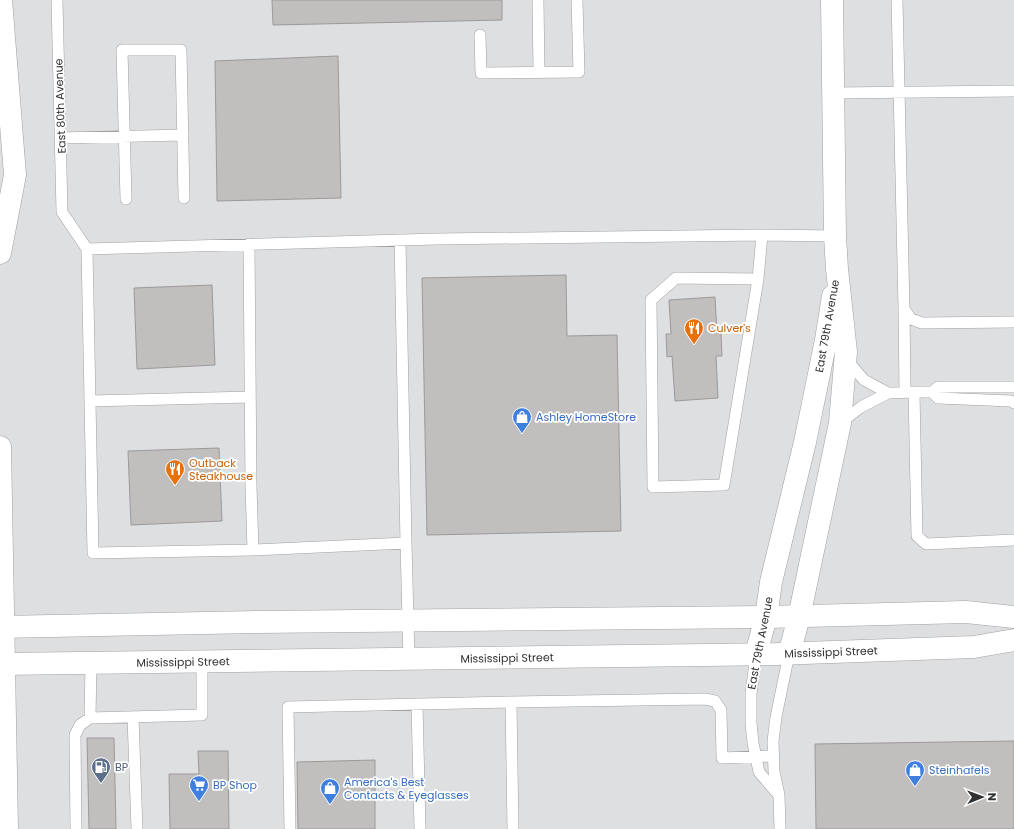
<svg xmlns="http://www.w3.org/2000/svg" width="1014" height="829" viewBox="0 0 1014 829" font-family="Poppins,sans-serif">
	<rect width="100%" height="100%" fill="#dedfe1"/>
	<path fill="#c1bebe" stroke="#9c999a" d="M272 0H502V20L273 25Z
		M338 56 341 198 217 201 215 61Z
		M566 275 567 336 617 335 621 531 427 535 422 278Z
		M212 285 215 365 137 369 134 288Z
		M715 297 717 333H721L722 356H716L718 398 675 401 672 356 667 357 666 334H671L669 300Z
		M219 448 222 521 131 525 128 451Z
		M87 738H114L116 829H89Z
		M1014 741V829H816L815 744Z
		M198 751H228L229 829H170L169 774H199Z
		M375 760V829H298L297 762Z"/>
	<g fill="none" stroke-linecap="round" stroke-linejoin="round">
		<g stroke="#a0a0a3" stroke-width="12">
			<path id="lane" d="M57 0 62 212 87 249 437 239 762 235
				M538 0 539 72
				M897 0 904 309 911 319 922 323 1014 322
				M480 35 481 73 579 72 577 0
				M834 93 1014 91
				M60 138 183 135
				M126 199 122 50H181L184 198
				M249 244 251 486 253 550
				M87 249 93 553 253 550 406 543 400 240
				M758 279 724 485 653 487 651 300 676 278 758 279 762 235 835 236
				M904 310 905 392
				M846 359 864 380 888 393
				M914 392H932L938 387H1014
				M932 392 938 398 1011 401 1014 403
				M90 401 250 397
				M840 423 861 407 888 393 914 392 917 536 926 544 1014 540
				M406 543 409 659
				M756 654 751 694V723L753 743 759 772 777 793
				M511 702 705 699 715 701 721 710 722 758 773 756
				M417 704 420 829
				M133 717 137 829
				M90 718 91 663
				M76 829 75 735 80 725 90 718 202 715V662
				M290 829 288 707 511 702 513 829
				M780 829 779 795 774 772 773 741 776 717 789 654"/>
		</g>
		<g stroke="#a0a0a3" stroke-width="23">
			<path id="street" d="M756 654 766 617 771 582 805 442 826 340 833 296
				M789 654 799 617 840 423 846 352 837 269 835 236 832 0"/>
		</g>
		<g stroke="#a0a0a3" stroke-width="23">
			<path id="secondary" d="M0 627 258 622 766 617 966 612 1014 617
				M0 664 776 654 974 647 1014 640"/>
		</g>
		<g stroke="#a0a0a3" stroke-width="23">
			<path id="highway" d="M0 253 15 175 1 0
				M0 447 7 829"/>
		</g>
		<use href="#lane" stroke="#fff" stroke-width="11"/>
		<use href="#street" stroke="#fff" stroke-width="22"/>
		<use href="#secondary" stroke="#fff" stroke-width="22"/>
		<use href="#highway" stroke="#fff" stroke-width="22"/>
	</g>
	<defs>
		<g id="restaurant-pin" transform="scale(1)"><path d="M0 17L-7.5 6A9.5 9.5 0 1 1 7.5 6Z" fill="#e8710a" stroke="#fff"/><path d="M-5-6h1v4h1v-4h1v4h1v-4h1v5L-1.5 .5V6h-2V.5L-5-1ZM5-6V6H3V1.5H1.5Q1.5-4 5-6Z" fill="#fff"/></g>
		<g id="shop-pin" transform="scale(1)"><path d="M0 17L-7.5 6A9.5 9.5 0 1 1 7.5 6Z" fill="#3f7fe0" stroke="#fff"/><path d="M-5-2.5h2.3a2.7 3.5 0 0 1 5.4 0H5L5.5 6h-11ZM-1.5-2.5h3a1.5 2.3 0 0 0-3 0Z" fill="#fff"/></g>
		<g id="fuel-pin" transform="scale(1)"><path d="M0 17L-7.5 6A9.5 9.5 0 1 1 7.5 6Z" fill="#5c6f8a" stroke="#fff"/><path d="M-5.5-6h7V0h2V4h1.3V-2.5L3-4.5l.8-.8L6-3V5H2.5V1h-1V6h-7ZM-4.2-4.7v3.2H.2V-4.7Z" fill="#fff"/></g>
		<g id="supermarket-pin" transform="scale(1)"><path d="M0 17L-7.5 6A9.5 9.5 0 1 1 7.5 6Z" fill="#3f7fe0" stroke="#fff"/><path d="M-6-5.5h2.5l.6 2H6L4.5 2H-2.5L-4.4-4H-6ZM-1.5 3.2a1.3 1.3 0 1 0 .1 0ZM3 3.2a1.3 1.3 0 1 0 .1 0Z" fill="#fff"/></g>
	</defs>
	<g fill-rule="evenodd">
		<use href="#restaurant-pin" x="694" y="328"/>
		<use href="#shop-pin" x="522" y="417"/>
		<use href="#restaurant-pin" x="175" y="469"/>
		<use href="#fuel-pin" x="101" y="767"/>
		<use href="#shop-pin" x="915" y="770"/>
		<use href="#supermarket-pin" x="199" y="785"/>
		<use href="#shop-pin" x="330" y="788"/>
	</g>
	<g text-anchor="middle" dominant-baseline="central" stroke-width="3.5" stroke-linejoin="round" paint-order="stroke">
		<g font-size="11" fill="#2f3031" stroke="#fff">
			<text transform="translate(60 106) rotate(-92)">East 80th Avenue</text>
			<text transform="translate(827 326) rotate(-80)">East 79th Avenue</text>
			<text transform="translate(760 643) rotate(-79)">East 79th Avenue</text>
			<text transform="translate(831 652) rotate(-2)">Mississippi Street</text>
			<text transform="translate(507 658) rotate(-1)">Mississippi Street</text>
			<text transform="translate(183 662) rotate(-1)">Mississippi Street</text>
		</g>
		<g font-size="11" fill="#c56008" stroke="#fff" text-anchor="start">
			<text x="708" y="328">Culver's</text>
			<text x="189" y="463">Outback<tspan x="189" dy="13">Steakhouse</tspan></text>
		</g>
		<g font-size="11" fill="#366cbe" stroke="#fff" text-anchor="start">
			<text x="536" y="417">Ashley HomeStore</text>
			<text x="929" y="770">Steinhafels</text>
			<text x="344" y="782">America's Best<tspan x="344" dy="13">Contacts &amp; Eyeglasses</tspan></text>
			<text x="213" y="785">BP Shop</text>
		</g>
		<g font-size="11" fill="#4e5e75" stroke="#fff" text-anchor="start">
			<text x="115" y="767">BP</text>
		</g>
	</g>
	<g transform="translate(982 797) rotate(89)" stroke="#ffffff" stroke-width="3" paint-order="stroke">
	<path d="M0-3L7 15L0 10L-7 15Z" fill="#2f3031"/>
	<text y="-6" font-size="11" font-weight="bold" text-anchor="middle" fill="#2f3031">N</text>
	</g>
</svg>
